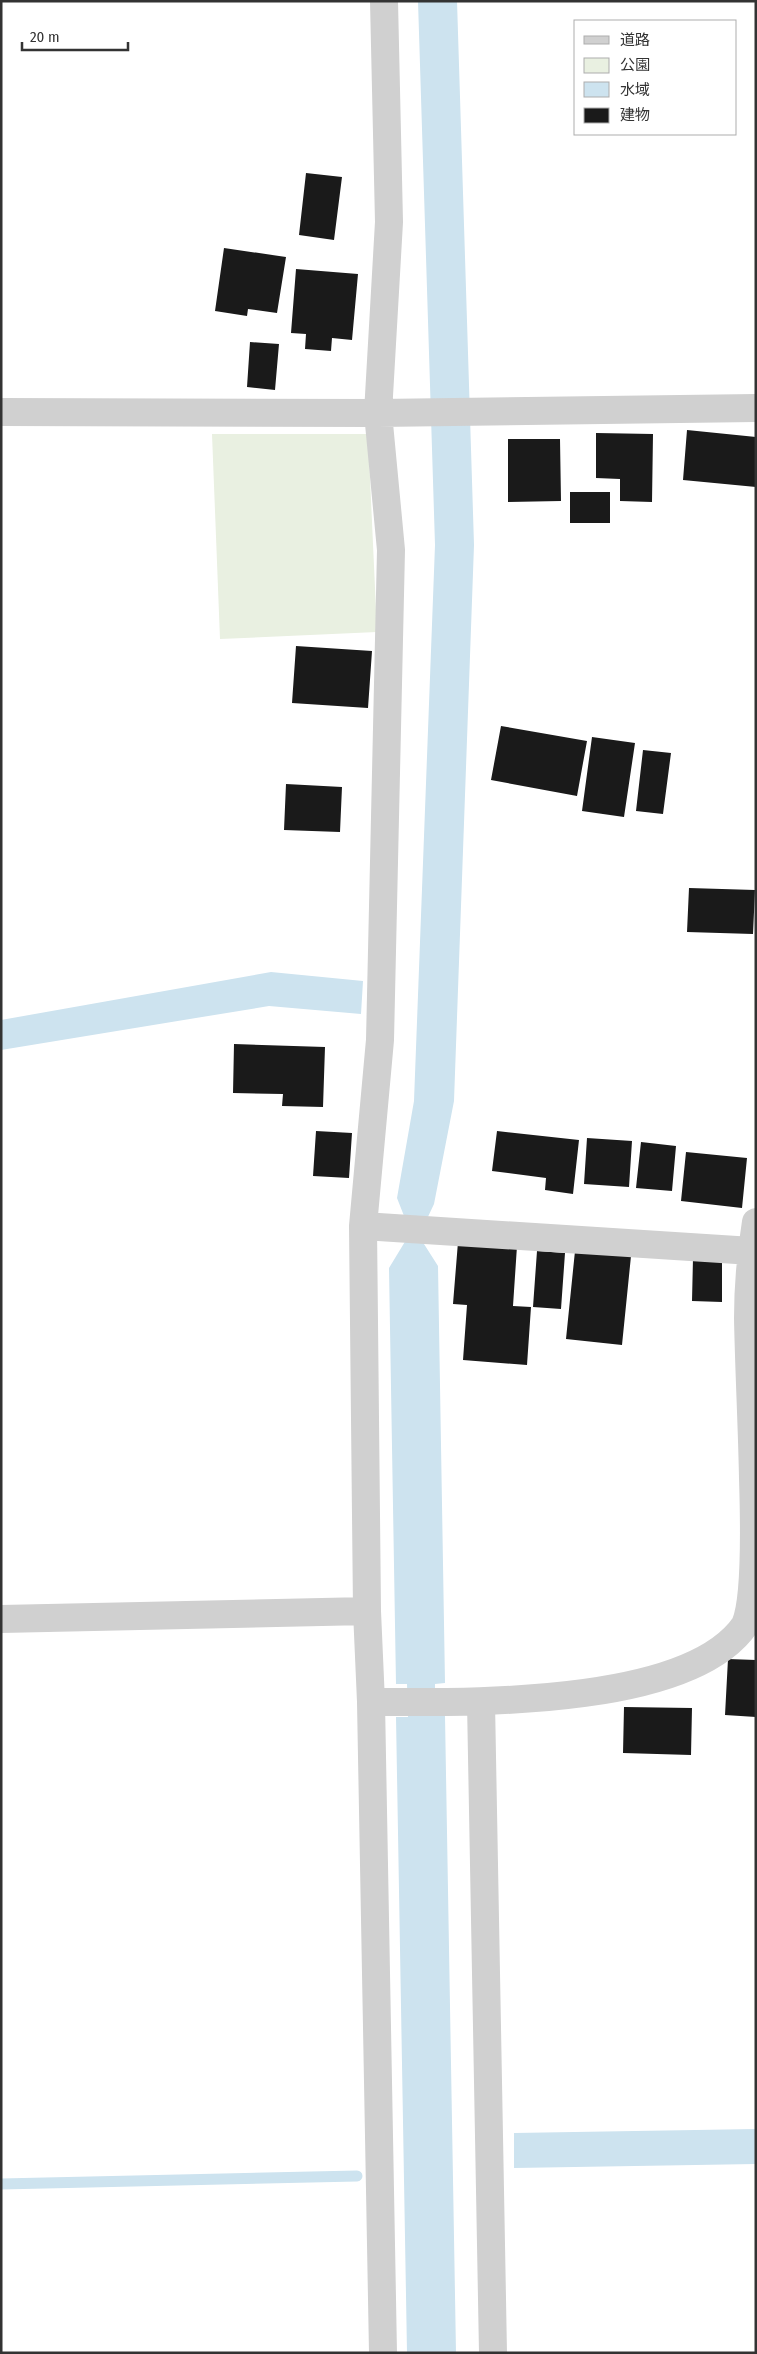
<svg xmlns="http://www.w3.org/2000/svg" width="757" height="2354" viewBox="0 0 757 2354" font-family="'Fira Sans Condensed','Noto Sans JP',sans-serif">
	<rect width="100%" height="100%" fill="#fff"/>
	<path fill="#e9f0e1" d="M212 434H368L377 632 220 639Z"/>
	<path fill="#cde3ef" d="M418 1H457L474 545 454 1101 434 1204 426 1221 424 1244 438 1266 445 1683 435 1684V1716H445L456 2353H407L396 1717H408L407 1684H396L389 1268 406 1240V1221L397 1198 414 1101 435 545Z
		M271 972 363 981 361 1014 269 1006 1 1050V1020Z
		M756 2129V2164L514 2168V2133Z"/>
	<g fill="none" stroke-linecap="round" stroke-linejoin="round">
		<path stroke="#cde3ef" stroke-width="11" d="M1 2184 357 2176"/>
	</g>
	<path fill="#1a1a1a" d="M306 173 342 177 334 240 299 235Z
		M224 248 286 257 277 313 248 309 247 316 215 311Z
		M296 269 358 274 352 340 332 338 331 351 305 349 306 334 291 333Z
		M250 342 279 344 275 390 247 387Z
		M687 430 756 437V487L683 480Z
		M596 433 653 434 652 502 620 501V479L596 478Z
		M508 439H560L561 501 508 502Z
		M570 492H610V523H570Z
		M296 646 372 651 368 708 292 703Z
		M501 726 587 741 577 796 491 780Z
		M592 737 635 743 624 817 582 811Z
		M643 750 671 753 663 814 636 811Z
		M286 784 342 787 340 832 284 830Z
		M689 888 755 890 753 934 687 932Z
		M234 1044 325 1047 323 1107 282 1106 283 1094 233 1093Z
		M316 1131 352 1133 349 1178 313 1176Z
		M497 1131 579 1140 573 1194 545 1190 546 1178 492 1171Z
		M587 1138 632 1141 629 1187 584 1184Z
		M641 1142 676 1146 672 1191 636 1188Z
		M686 1152 747 1158 742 1208 681 1201Z
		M458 1242 517 1246 513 1306 531 1307 527 1365 463 1360 467 1305 453 1304Z
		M537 1251 565 1253 561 1309 533 1307Z
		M575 1251 631 1256 622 1345 566 1339Z
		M693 1258 722 1259V1302L692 1301Z
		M728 1659 756 1660V1717L725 1715Z
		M624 1707 692 1708 691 1755 623 1753Z"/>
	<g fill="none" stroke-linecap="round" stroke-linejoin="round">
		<path stroke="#d0d0d0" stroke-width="28" d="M384 1 389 222 378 413 391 550 380 1040 363 1226 367 1611 371 1702C464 1702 688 1708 745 1625 757 1597 754 1512 753 1478 752 1425 749 1371 748 1318 748 1286 751 1253 756 1222
			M1 412 378 413 756 408
			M363 1226 752 1251
			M1 1619 367 1611
			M371 1702 383 2353
			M481 1702 493 2353"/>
	</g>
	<rect width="757" height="2354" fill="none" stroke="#333333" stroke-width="5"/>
	<rect x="574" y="20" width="162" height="115" fill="#ffffff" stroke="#adadad"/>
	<rect x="584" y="36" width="25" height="8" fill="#d0d0d0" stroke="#adadad"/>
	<text x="620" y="45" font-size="15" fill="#333333">道路</text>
	<rect x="584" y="58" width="25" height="15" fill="#e9f0e1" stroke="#adadad"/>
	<text x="620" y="70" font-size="15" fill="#333333">公園</text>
	<rect x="584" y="82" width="25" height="15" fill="#cde3ef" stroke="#adadad"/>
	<text x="620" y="95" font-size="15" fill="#333333">水域</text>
	<rect x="584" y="108" width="25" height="15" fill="#1a1a1a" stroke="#adadad"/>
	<text x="620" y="120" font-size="15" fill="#333333">建物</text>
	<path d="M22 42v8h106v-8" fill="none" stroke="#333333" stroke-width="2.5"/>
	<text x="30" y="42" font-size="15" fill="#333333" stroke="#ffffff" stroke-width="4" paint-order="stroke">20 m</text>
</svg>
